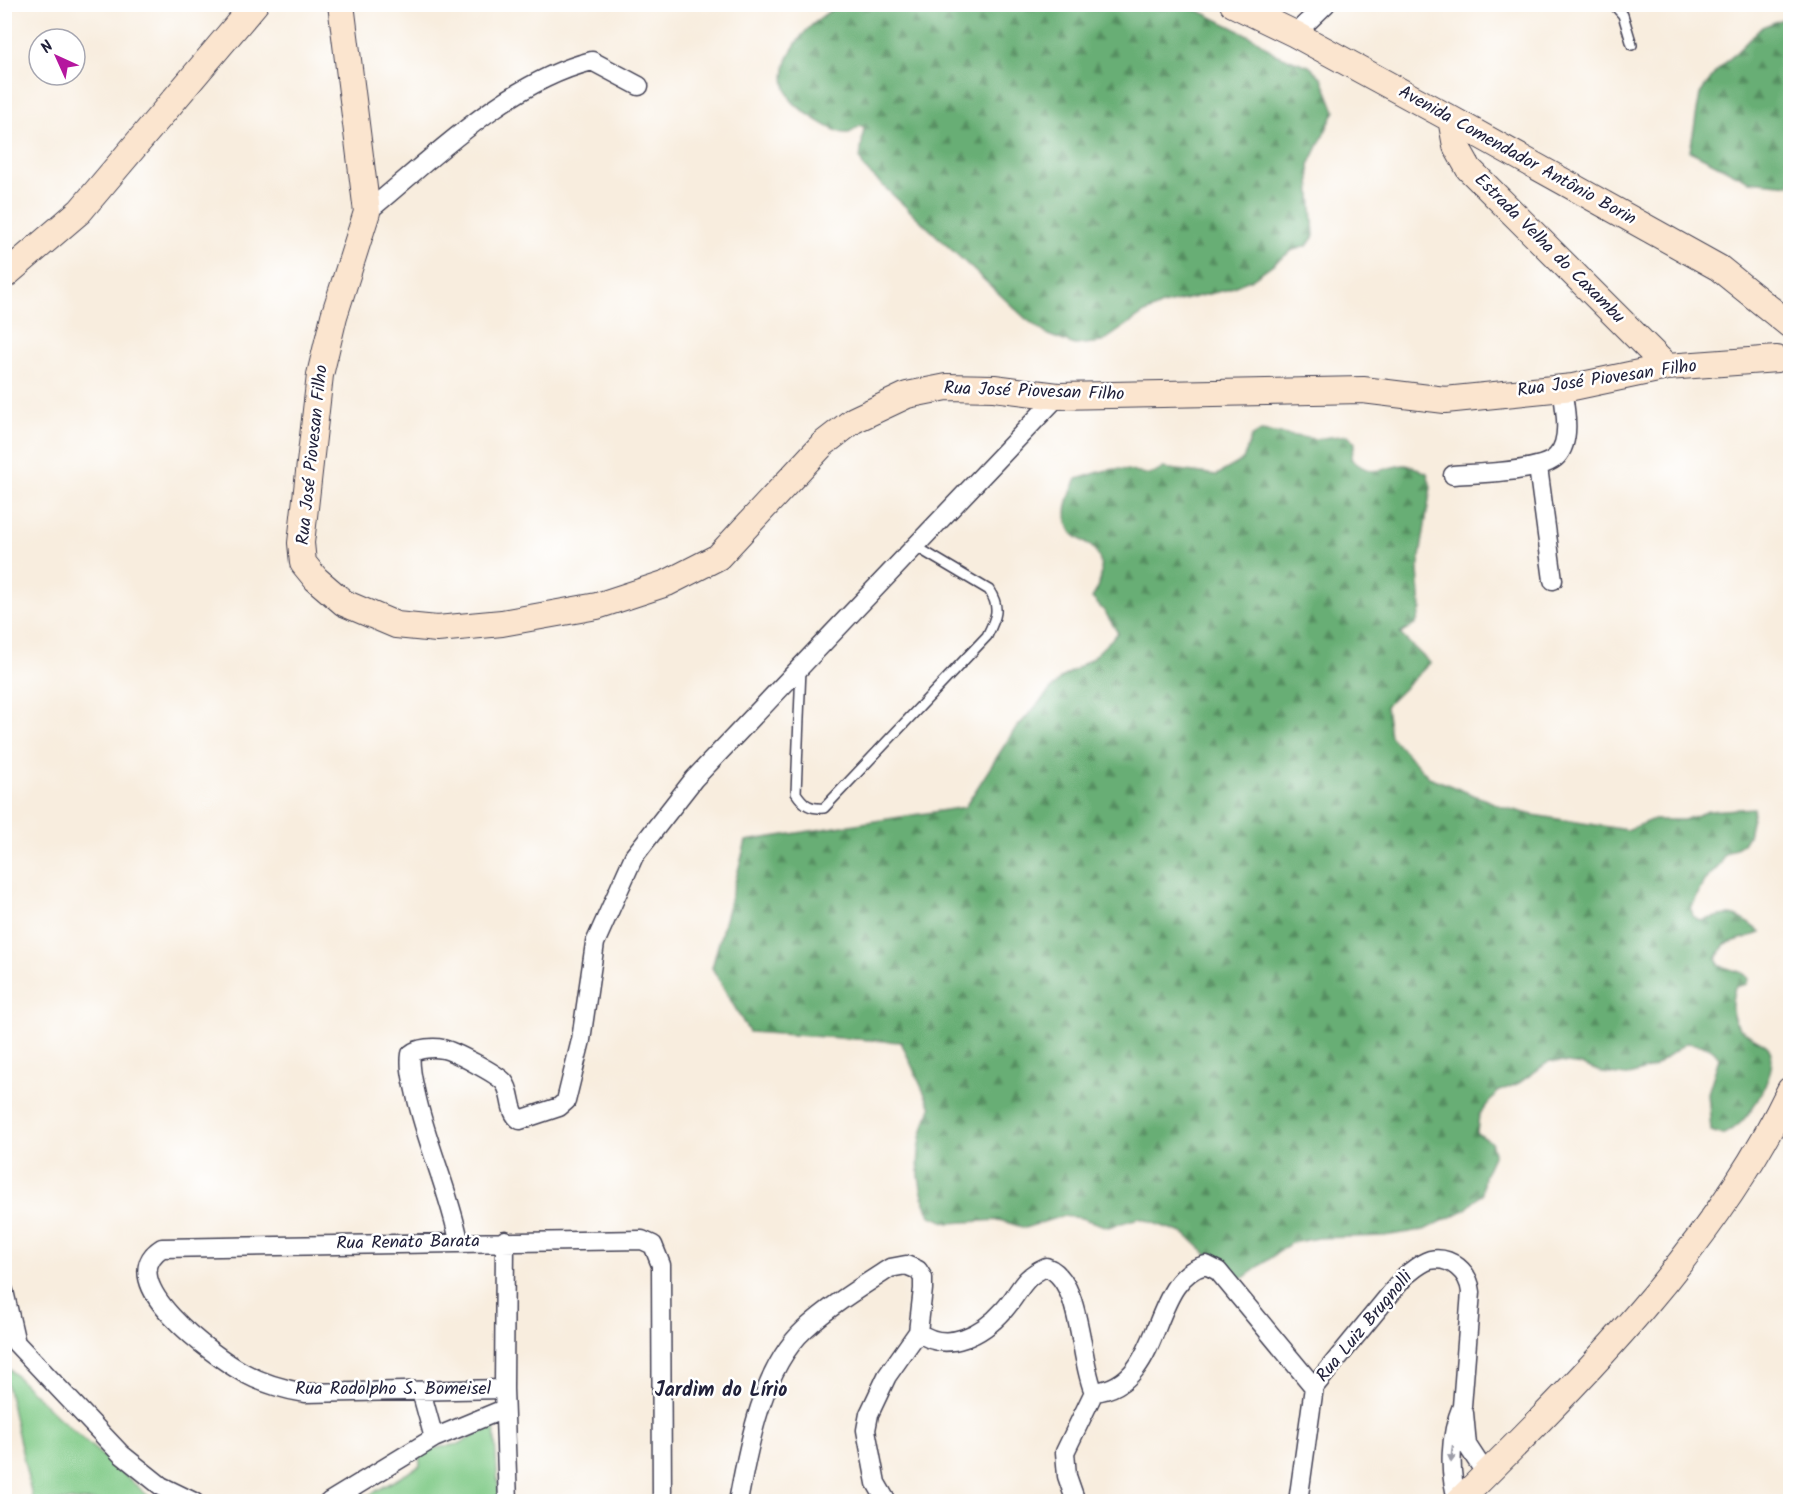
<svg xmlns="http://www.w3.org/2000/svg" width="1795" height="1506" viewBox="0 0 1795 1506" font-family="Kalam,sans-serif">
	<defs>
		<pattern id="forest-firs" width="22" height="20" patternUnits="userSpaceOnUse" patternTransform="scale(1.5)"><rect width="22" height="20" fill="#68ae74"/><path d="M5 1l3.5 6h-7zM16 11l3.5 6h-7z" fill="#558d60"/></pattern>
	</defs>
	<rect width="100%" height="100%" fill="#fff"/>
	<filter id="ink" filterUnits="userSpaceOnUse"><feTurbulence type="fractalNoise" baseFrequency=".0167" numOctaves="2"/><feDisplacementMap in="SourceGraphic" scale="12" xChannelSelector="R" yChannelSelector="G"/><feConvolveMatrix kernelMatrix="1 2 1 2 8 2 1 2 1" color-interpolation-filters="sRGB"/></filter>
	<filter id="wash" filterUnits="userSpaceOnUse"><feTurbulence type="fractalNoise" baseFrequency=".008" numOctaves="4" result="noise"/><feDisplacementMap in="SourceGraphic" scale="24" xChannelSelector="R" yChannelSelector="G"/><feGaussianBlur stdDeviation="1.35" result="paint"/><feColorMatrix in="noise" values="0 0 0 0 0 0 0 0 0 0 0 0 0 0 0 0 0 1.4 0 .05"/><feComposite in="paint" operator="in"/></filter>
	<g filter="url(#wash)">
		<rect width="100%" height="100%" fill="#f8edde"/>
		<path fill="url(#forest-firs)" stroke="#456858" stroke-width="1.5" d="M840 5H1187L1254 38 1277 55 1309 66 1322 78 1335 111 1309 165 1314 236 1307 246 1293 250 1252 279 1226 290 1162 305 1143 314 1102 342 1075 345 1048 335 1026 319 864 168 860 159 864 127 860 126C857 128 852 132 849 133 837 136 796 108 790 98 769 61 811 20 840 5Z
			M1790 16V185L1749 181 1690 151 1700 94 1714 74 1762 27Z
			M1261 431 1314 439 1348 435 1355 443 1351 459C1374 479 1379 468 1404 465 1411 465 1420 470 1427 473L1431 487 1418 570 1421 609 1416 624 1400 634 1430 663 1386 706 1390 736 1429 777 1506 808 1533 815 1627 830 1651 820H1684L1708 811 1754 808 1748 836 1743 844 1724 855 1720 865 1704 881 1691 909 1693 916 1700 921C1734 912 1733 911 1761 933L1725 944 1716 959 1720 966 1743 973 1748 978 1747 984 1735 987C1729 1009 1730 1025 1752 1037 1757 1040 1765 1043 1768 1047 1782 1066 1753 1112 1738 1125 1734 1129 1727 1132 1722 1135L1711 1131 1708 1093 1719 1058C1712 1044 1701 1045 1686 1043L1652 1068 1626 1076 1603 1073 1583 1065 1550 1061 1519 1083 1497 1092 1479 1115 1477 1133 1491 1142 1494 1154 1484 1176 1482 1194 1465 1210 1424 1230 1384 1236 1318 1238 1291 1243 1242 1279 1228 1274 1185 1234 1139 1218 1108 1227 1081 1218 1062 1216 1025 1228 999 1220 949 1223 930 1216C914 1180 915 1143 931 1108L901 1042 749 1032 712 968 746 841 965 807 1013 732 1060 679 1091 659 1118 633 1105 612 1092 598C1103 583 1106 560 1091 546 1086 542 1076 538 1072 533 1060 515 1069 495 1077 479 1089 476 1106 468 1119 469 1138 470 1146 481 1163 468L1217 475 1243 460 1251 437Z"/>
		<path fill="#80ca87" stroke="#517661" stroke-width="1.5" d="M4 1364 57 1416 154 1501H33L5 1376Z
			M494 1425 499 1501 357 1502 420 1466 419 1451 459 1444Z"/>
	</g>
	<g filter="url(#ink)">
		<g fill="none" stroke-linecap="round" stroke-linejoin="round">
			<g stroke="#424053" stroke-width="12">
				<path id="lane" d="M1613 4 1623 15 1632 45
					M801 668 796 793C804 805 810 809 824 808L987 636C996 618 1001 608 989 590L915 546"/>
			</g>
			<g stroke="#424053" stroke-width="21">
				<path id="street" d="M1295 34 1326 4
					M367 212C433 158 507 82 592 61L639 86
					M1538 467 1553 580
					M1453 475C1476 473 1542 473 1557 456 1572 440 1565 408 1562 389
					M505 1240 504 1389 508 1502
					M459 1241C449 1191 427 1145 416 1095 413 1081 409 1067 411 1054 418 1048 434 1047 443 1049 454 1051 497 1074 504 1082 513 1093 508 1112 520 1120L559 1107 566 1101 581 1040 595 943 634 856 694 779 1058 396
					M4 1291 16 1343 121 1454 161 1486 194 1502
					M918 1332C947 1354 983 1334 1004 1310 1021 1291 1021 1278 1046 1267 1082 1279 1079 1360 1094 1392
					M1314 1387 1405 1276C1413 1270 1420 1263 1430 1260 1451 1256 1469 1272 1471 1292L1462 1406C1450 1435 1448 1472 1458 1501
					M504 1389 305 1393C282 1389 264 1384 244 1373 215 1357 109 1281 162 1248L642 1240 653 1245 661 1265 662 1502
					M421 1391 434 1438
					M1094 1392C1166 1385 1148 1278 1206 1265L1218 1271 1314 1387
					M1464 1413 1467 1445 1486 1474
					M329 1502 434 1438 504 1409
					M738 1502C748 1448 762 1368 805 1329 830 1306 861 1287 890 1268L906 1265 918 1270 923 1278V1289L918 1332 887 1376 869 1414 866 1430 876 1483 887 1502
					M1076 1502 1067 1476 1065 1452 1094 1392
					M1298 1502 1314 1387"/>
			</g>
			<g stroke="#424053" stroke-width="28">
				<path id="secondary" d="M341 4 367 212 334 316 320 375 301 543 303 563 316 579 344 603 396 625 437 629 502 623 597 606 667 583 718 557 823 444 854 420 907 395 947 387 994 388 1058 396 1363 390 1445 400 1573 387 1667 367 1777 359
					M1233 4 1295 34 1451 119 1719 268 1790 325
					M1451 119 1456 146 1469 169 1667 367
					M4 276 80 211 255 4
					M1458 1502C1580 1382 1716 1245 1790 1090"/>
			</g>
			<use href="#lane" stroke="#fff" stroke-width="9"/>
			<use href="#street" stroke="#fff" stroke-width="18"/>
			<use href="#secondary" stroke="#fbe5cf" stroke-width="26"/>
		</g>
		<defs><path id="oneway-solid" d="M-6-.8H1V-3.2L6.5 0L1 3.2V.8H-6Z" transform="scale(1.5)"/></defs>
		<use fill="#9c9ca7" href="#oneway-solid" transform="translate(1452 1454) rotate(96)"/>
	</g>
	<g text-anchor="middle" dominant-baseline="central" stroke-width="5" stroke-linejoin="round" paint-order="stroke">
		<g font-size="18" fill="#22223b" stroke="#fff">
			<text transform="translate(1517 156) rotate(29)">Avenida Comendador Antônio Borin</text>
			<text transform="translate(1549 249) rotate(45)">Estrada Velha do Caxambu</text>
			<text transform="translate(1607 379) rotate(-8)">Rua José Piovesan Filho</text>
			<text transform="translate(1034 392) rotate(2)">Rua José Piovesan Filho</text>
			<text transform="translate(313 455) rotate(-84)">Rua José Piovesan Filho</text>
			<text transform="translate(408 1243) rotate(-1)">Rua Renato Barata</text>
			<text transform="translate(1365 1327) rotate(-50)">Rua Luiz Brugnolli</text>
			<text x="393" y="1389">Rua Rodolpho S. Bomeisel</text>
		</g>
		<g font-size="20" font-weight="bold" fill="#22223b" stroke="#fff">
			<text x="721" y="1391">Jardim do Lírio</text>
		</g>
	</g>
	<rect width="1795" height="1506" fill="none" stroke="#fff" stroke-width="24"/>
	<g transform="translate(57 57) rotate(315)"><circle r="28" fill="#ffffff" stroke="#a7a7b1" stroke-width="1.5"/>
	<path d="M0-4.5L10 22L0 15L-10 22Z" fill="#b5179e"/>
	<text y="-9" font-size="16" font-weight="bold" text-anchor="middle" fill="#22223b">N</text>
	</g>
</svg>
